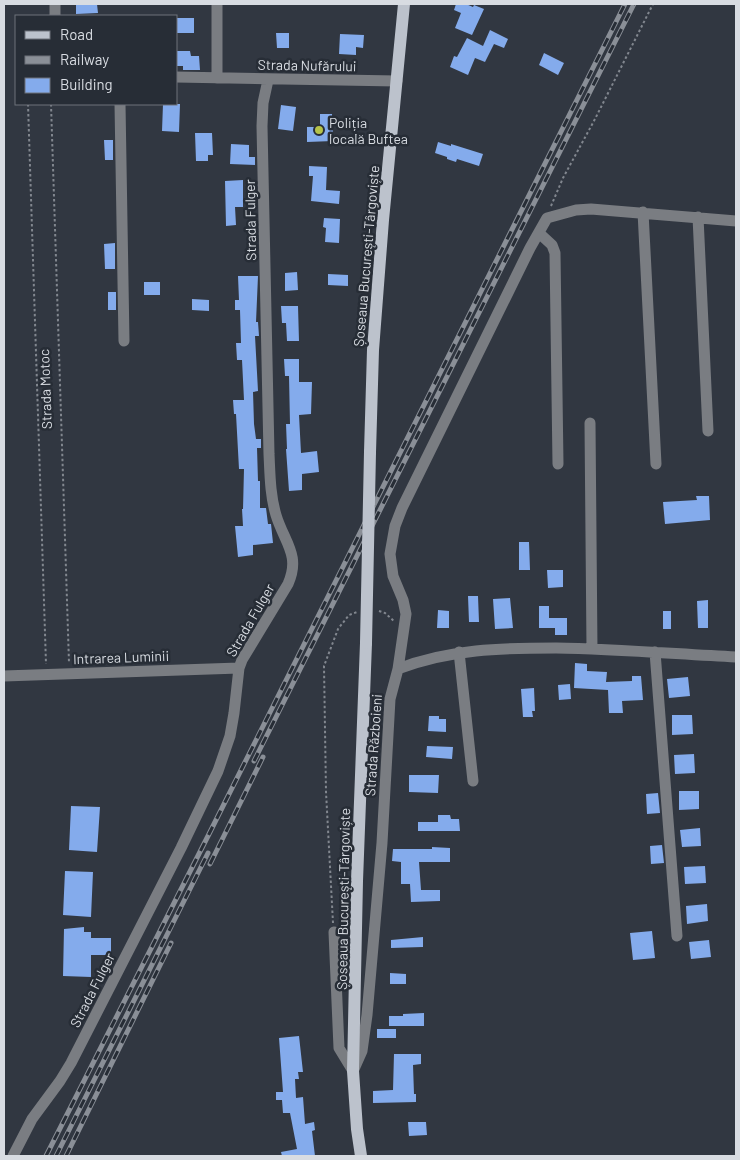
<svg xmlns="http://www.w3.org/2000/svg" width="740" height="1160" viewBox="0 0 740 1160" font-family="Barlow,sans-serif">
	<rect width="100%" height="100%" fill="#313741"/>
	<path fill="#84abec" d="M76 4H97L98 13 76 14Z
		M456 4H466L473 7 474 5 484 9 472 35 455 28 461 13 454 10Z
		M176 18H194V33H176Z
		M490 30 508 39 504 48 494 44 485 62 475 58 468 75 450 67 454 56 457 57 467 38 483 46Z
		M276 33H289V48H277Z
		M340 34 364 35 363 48 356 47V55L339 54Z
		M176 51H190L191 56H199L200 70H183V66H177Z
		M544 53 564 63 558 75 539 65Z
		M163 104H180L179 132 162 131Z
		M281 105 296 107 293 131 278 129Z
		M320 114H332L333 141 307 142V127H320Z
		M195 133H212L213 155H208V161H196Z
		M104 140H113V160H105Z
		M438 142 451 146V144L483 154 479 166 457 159 456 162 447 159V157L435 153Z
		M231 144 249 145V157H255V165L230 164Z
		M309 166 327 167 326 190 340 191 339 204 311 201 313 176H309Z
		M243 180V207H235L236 225 226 226 225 181Z
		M324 218 340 219 339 243 325 242 326 228 323 227Z
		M115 243V269H105L104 244Z
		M297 272 298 290 285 291V273Z
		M328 274 348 275V286L328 285Z
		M238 276H258L256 322H258L259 336H255L258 391 253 392 254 424 256 439H261V448H257L258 481H260V508H266L268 524H271L273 543 253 545V555L238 557 235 526H243L242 509H243L244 469H239L236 414H234L233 400H244L242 360H237L236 343H241L240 310H235V300H239Z
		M144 282H160V295H144Z
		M108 292H116V310H108Z
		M192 299 209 300V311L192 310Z
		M281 306H298L299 341H287L286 323H282Z
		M284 359H299V382H312L311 414 299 415 301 453 317 451 319 472 302 474V490L289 491 286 449H287L286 424H290L289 376H285Z
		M696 496H709L710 520 665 524 663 502 697 500Z
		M519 542H529L530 570H519Z
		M547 570H563V587L548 588Z
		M468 596H478L479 622H469Z
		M510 598 513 628 495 629 493 599Z
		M708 600V628H698L697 601Z
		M539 606H549V618H567V635H555V628H539Z
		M438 610 449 611V628H437Z
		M663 611H671V629H663Z
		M575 663 587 664V671L607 672 606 682 632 681V676H641L643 700 622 701 623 713H609L608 690 574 688Z
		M688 677 690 696 669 698 667 679Z
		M570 684 571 699 559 700 558 685Z
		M534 688 535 711H532L533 717H523L521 689Z
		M672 715H692L693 734 672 735Z
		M429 716H439V719H446V732L428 731Z
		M427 746 453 747 452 759 426 757Z
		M694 754 695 773 675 774 674 755Z
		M409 775H439L438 793 409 792Z
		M679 791H699V809L679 810Z
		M658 793 660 813 647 814 646 794Z
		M71 806 100 807 97 852 69 850Z
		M438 815H450L451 819H459L460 831H418V822H438Z
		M700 828 701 846 682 847 680 830Z
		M662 845 664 863 651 864 650 846Z
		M432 847 450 848V862H419L421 890H440V901L411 902 410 884H401V862L392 861 393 849H432Z
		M705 866 706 883 685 884 684 867Z
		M65 871 93 872 91 917 63 915Z
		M707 904 708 921 687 924 686 906Z
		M84 927V932H91V938H111V955H91V977L63 976 64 929Z
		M652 931 655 958 633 960 630 933Z
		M423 937V947L391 948V940Z
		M709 940 711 957 691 959 689 942Z
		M390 973 406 974V984H390Z
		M424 1013V1026H389V1016H403V1014Z
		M377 1029H396V1038H377Z
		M299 1036 303 1072H298L299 1079H295L296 1098 303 1097 305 1124 314 1122 315 1130 312 1131 315 1156H282L281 1152 297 1149 290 1113H283L282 1100H276V1092H283L279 1038Z
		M394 1054H421V1064L413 1065 414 1094H416V1102L373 1103V1091L393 1090Z
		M408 1122H426L427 1135 409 1136Z"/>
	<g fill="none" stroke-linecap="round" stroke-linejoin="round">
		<path stroke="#82878f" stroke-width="2" stroke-dasharray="2.5 2.5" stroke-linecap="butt" d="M28 104 46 664
			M51 104 69 663
			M551 206 563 178 595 119 653 4
			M379 611 385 613 395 622
			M333 923 326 792 324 666 338 629 349 615 357 612"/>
		<path stroke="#7a7d82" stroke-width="11" d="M55 4V16
			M217 4V78
			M176 77 397 81
			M120 104 124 341
			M643 212 656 464
			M698 217 708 431
			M539 233 552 245 555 253 558 464
			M590 423 592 649
			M459 652 473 781
			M655 652 677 936
			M398 669C449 649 502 648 556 648 616 649 676 654 736 657
			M4 676 239 668
			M334 932 339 1048 353 1071
			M354 1069 362 1051 367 1015 382 843 390 699 398 669 406 614 403 600 393 576 390 554 395 526 402 508 530 248 547 218 576 210 591 209 736 221
			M13 1156 32 1119 60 1081 71 1063 181 848 218 771 230 736 234 713 239 668 242 660 288 584C301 555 284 542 276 515 270 495 270 474 269 454L262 126 263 103 268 80"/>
		<path stroke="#bcc2cc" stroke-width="12" d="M370 452 373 350 383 220 404 4
			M361 1156 357 1129 353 1071 357 881 366 643"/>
		<g stroke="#8a8f97" stroke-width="5">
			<path id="rail" d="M254 761 634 4
				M210 864 263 757
				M46 1156 209 834 625 4
				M56 1156 208 853
				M66 1156 171 943"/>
		</g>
		<use href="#rail" stroke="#272d36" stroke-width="3" stroke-dasharray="9" stroke-linecap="butt"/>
		<path stroke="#bcc2cc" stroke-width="12" d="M366 643 370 452"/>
	</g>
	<circle fill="#b5c249" stroke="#272d36" stroke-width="2" cx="319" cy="130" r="5"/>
	<g text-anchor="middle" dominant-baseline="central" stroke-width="5" stroke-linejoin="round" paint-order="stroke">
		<g font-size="14" fill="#d8dce2" stroke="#272d36">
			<text transform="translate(307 65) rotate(1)">Strada Nufărului</text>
			<text transform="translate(250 220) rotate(-91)">Strada Fulger</text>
			<text transform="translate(366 256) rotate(-85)">Șoseaua București-Târgoviște</text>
			<text transform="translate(45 389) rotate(-92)">Strada Motoc</text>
			<text transform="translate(250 620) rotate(-60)">Strada Fulger</text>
			<text transform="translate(121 657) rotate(-2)">Intrarea Luminii</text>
			<text transform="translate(373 745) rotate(-86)">Strada Războieni</text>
			<text transform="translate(343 899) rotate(-89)">Șoseaua București-Târgoviște</text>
			<text transform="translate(92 990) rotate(-63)">Strada Fulger</text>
		</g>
		<g font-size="14" fill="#d8dce2" stroke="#272d36" text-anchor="start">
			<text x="329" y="122">Poliția<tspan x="329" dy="16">locală Buftea</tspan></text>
		</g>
	</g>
	<rect width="740" height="1160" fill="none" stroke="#d8dce2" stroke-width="10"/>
	<rect x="15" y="15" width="162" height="90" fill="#272d36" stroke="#6e737b"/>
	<rect x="25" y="31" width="25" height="8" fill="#bcc2cc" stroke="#6e737b"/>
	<text x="60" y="40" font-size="15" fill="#d8dce2">Road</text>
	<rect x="25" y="56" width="25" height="8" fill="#8a8f97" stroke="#6e737b"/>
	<text x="60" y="65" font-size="15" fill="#d8dce2">Railway</text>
	<rect x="25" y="78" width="25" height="15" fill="#84abec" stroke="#6e737b"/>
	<text x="60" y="90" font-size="15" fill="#d8dce2">Building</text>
</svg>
